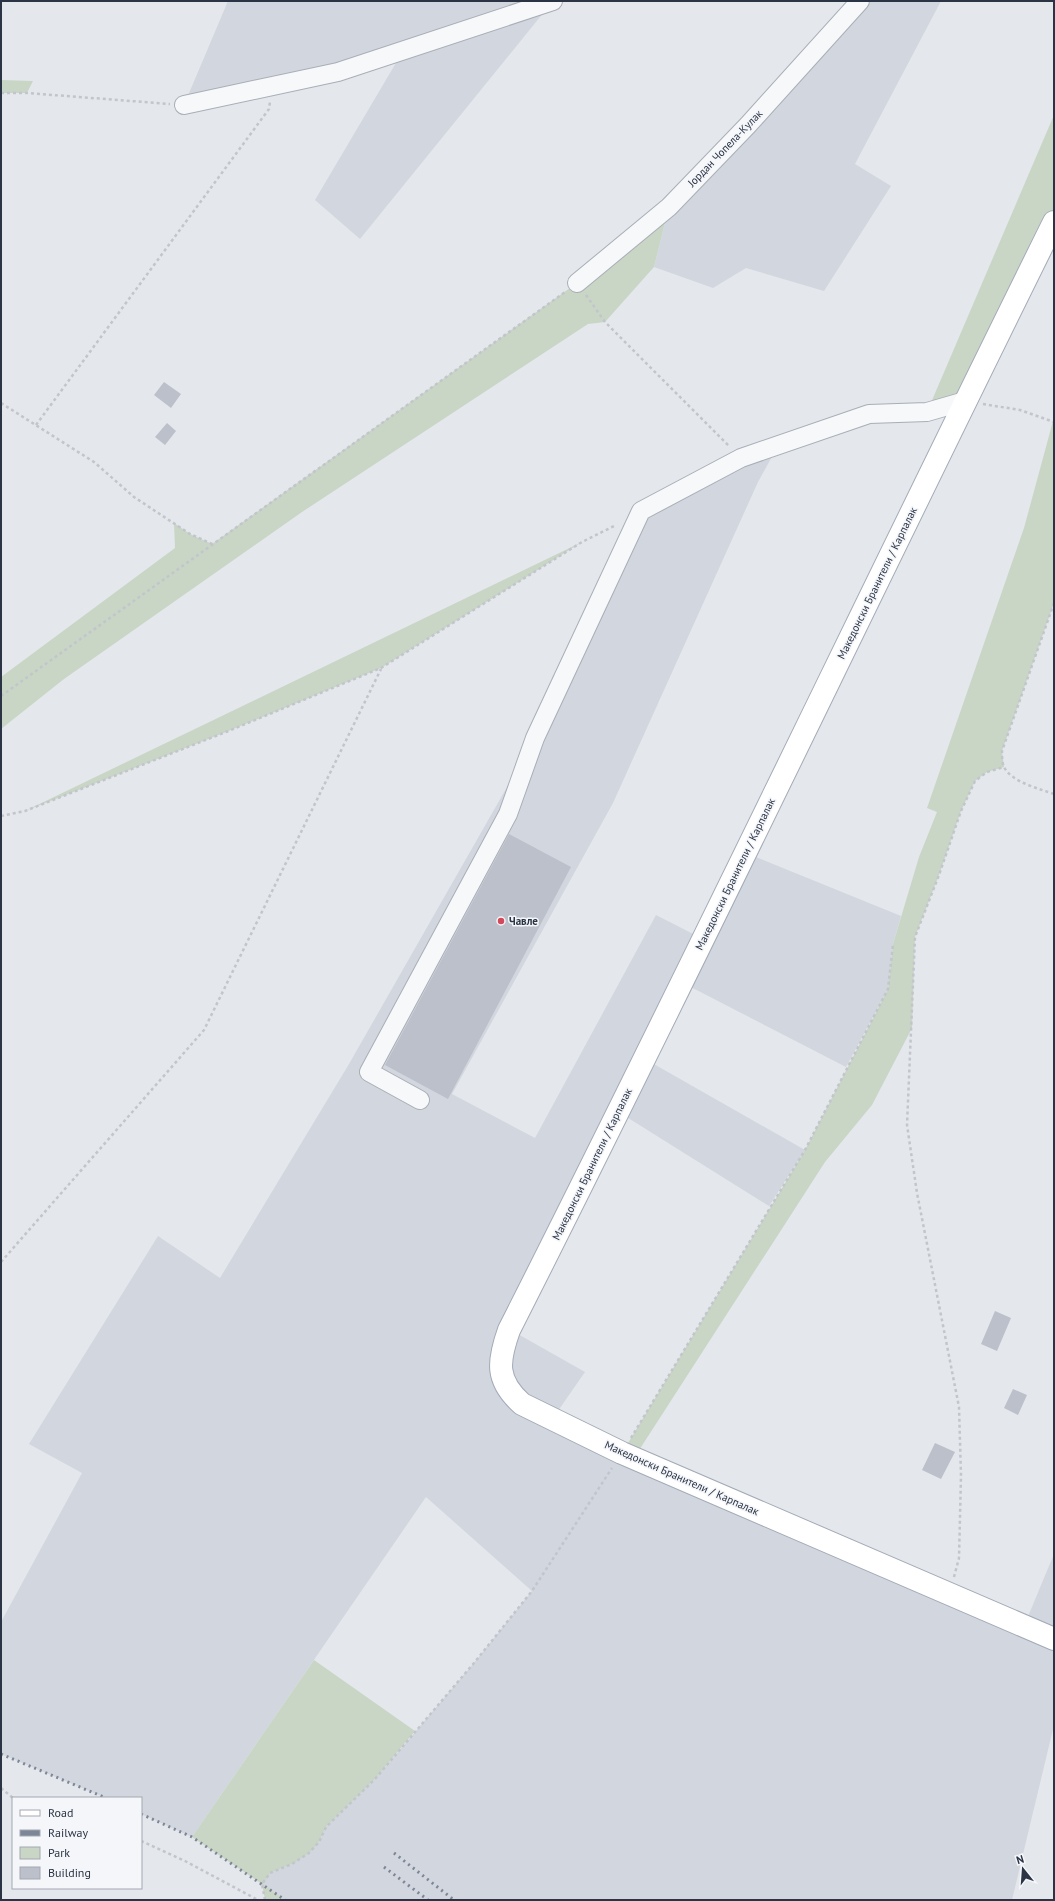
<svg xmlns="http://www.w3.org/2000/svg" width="1055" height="1901" viewBox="0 0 1055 1901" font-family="'PT Sans',sans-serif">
	<rect width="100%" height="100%" fill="#e4e7ec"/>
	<path fill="#d2d6de" d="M228 1H553L360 239 315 200 403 51 184 105Z
		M860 1H941L855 164 891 186 824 291 746 268 713 288 654 267 669 207Z
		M779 444 758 482 613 803 452 1094 535 1138 656 915 703 939 746 853 901 916 893 944 888 989 846 1067 683 983 645 1059 805 1150 769 1206 617 1111 509 1329 585 1372 553 1418 1024 1626 1054 1554V1725L1012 1900H285L262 1884 270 1873 292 1864 319 1842 326 1827 375 1779 474 1663 532 1591 426 1497 192 1837 141 1814V1798H106L1 1754V1622L82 1473 29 1444 158 1236 220 1278 349 1064 535 738 641 511Z"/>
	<path fill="#c9d6c5" d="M1 80 33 81 27 93H1Z
		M1054 115V222L965 401 927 412Z
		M669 207 654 267 605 322 588 324 302 512 64 679 1 729V677L175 548 174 523 190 534 212 544 577 283Z
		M1053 421 1054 603 1002 751 1004 767 987 772 975 781 961 811 939 875 915 937 912 1028 872 1105 825 1162 634 1458 622 1453 805 1150 888 989 893 944 919 857 937 812 927 808 1024 528Z
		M582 542 381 668 226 732 25 811Z
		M314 1660 415 1731 375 1779 326 1827 319 1842 309 1853 292 1864 270 1873 263 1884 285 1900H265L262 1884 192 1837Z"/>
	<path fill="#bbc0ca" d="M164 382 181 394 171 408 154 395Z
		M167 423 176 431 165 445 155 437Z
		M509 834 571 867 448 1099 385 1065Z
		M995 1311 1011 1318 997 1351 981 1344Z
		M1013 1389 1027 1395 1018 1415 1004 1408Z
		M935 1443 955 1452 941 1479 922 1470Z"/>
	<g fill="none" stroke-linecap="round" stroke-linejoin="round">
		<g stroke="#a9aeb7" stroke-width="20">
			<path id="minor" d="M184 105 338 72 553 1
				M577 283 669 207 748 125 860 1
				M420 1100 369 1072 508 814 535 738 641 511 741 458 869 414 927 412 965 401"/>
		</g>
		<g stroke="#a3abb8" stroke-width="24">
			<path id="major" d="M1054 222C871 591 695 963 509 1330 498 1361 495 1380 522 1404L622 1453 1054 1639"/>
		</g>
		<path stroke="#c2c5cb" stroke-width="2.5" stroke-dasharray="3 3" stroke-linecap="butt" d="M1 93H27L170 104
			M586 295 605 322 730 447
			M1 403 94 462 134 497 190 534 212 544
			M983 404 1020 410 1054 422
			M36 425 269 109 270 102
			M1054 603 1002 751C1002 756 1002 763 1004 767 1011 782 1040 789 1054 794
			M1 696 565 292
			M1 816 25 811 226 732 381 668 582 542 616 525
			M1 1262 204 1030 381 669
			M631 1438 805 1150 888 989 893 944
			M954 1577 959 1558 961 1476 959 1407 917 1193 907 1125 915 937 939 875 961 811 975 781 987 772 1004 767
			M1 1788 13 1798
			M141 1841 185 1861 258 1900
			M265 1900 262 1884 270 1873 292 1864 309 1853 319 1842 326 1827 375 1779 474 1663 532 1591 612 1468"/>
		<use href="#minor" stroke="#f7f8fa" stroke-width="18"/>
		<use href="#major" stroke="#fff" stroke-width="22"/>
		<path stroke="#7d8696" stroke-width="3" stroke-dasharray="2 4" stroke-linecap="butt" d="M1 1754 106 1798
			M141 1814 192 1837 285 1900
			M394 1853 454 1900
			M384 1867 428 1900"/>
	</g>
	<circle fill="#d1495b" stroke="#f4f6f9" stroke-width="1.5" cx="501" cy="921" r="4"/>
	<g text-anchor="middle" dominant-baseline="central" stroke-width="3" stroke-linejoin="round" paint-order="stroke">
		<g font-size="11" fill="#2b3445" stroke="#f4f6f9">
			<text transform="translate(725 148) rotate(-46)">Јордан Чопела-Кулак</text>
			<text transform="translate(877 583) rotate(-64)">Македонски Бранители / Карпалак</text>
			<text transform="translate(735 874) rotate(-64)">Македонски Бранители / Карпалак</text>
			<text transform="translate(592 1164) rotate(-64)">Македонски Бранители / Карпалак</text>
			<text transform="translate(682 1478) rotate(24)">Македонски Бранители / Карпалак</text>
		</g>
		<g font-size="11" font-weight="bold" fill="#2b3445" stroke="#f4f6f9" text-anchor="start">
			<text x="509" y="921">Чавле</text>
		</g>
	</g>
	<rect width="1055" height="1901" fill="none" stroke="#2b3445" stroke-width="4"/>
	<rect x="12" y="1797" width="130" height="92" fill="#f4f6f9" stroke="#a4a8b1"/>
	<rect x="20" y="1810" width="20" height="6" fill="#ffffff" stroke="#a4a8b1"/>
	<text x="48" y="1817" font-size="12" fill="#2b3445">Road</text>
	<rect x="20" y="1830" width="20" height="6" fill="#7d8696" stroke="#a4a8b1"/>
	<text x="48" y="1837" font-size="12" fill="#2b3445">Railway</text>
	<rect x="20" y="1847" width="20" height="12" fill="#c9d6c5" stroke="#a4a8b1"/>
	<text x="48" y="1857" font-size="12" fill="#2b3445">Park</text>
	<rect x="20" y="1867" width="20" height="12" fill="#bbc0ca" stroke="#a4a8b1"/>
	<text x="48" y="1877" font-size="12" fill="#2b3445">Building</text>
	<g transform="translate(1023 1869) rotate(343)" stroke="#f4f6f9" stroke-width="3" paint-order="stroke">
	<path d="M0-3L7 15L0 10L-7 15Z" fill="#2b3445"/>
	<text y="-6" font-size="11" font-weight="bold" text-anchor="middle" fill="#2b3445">N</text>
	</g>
</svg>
